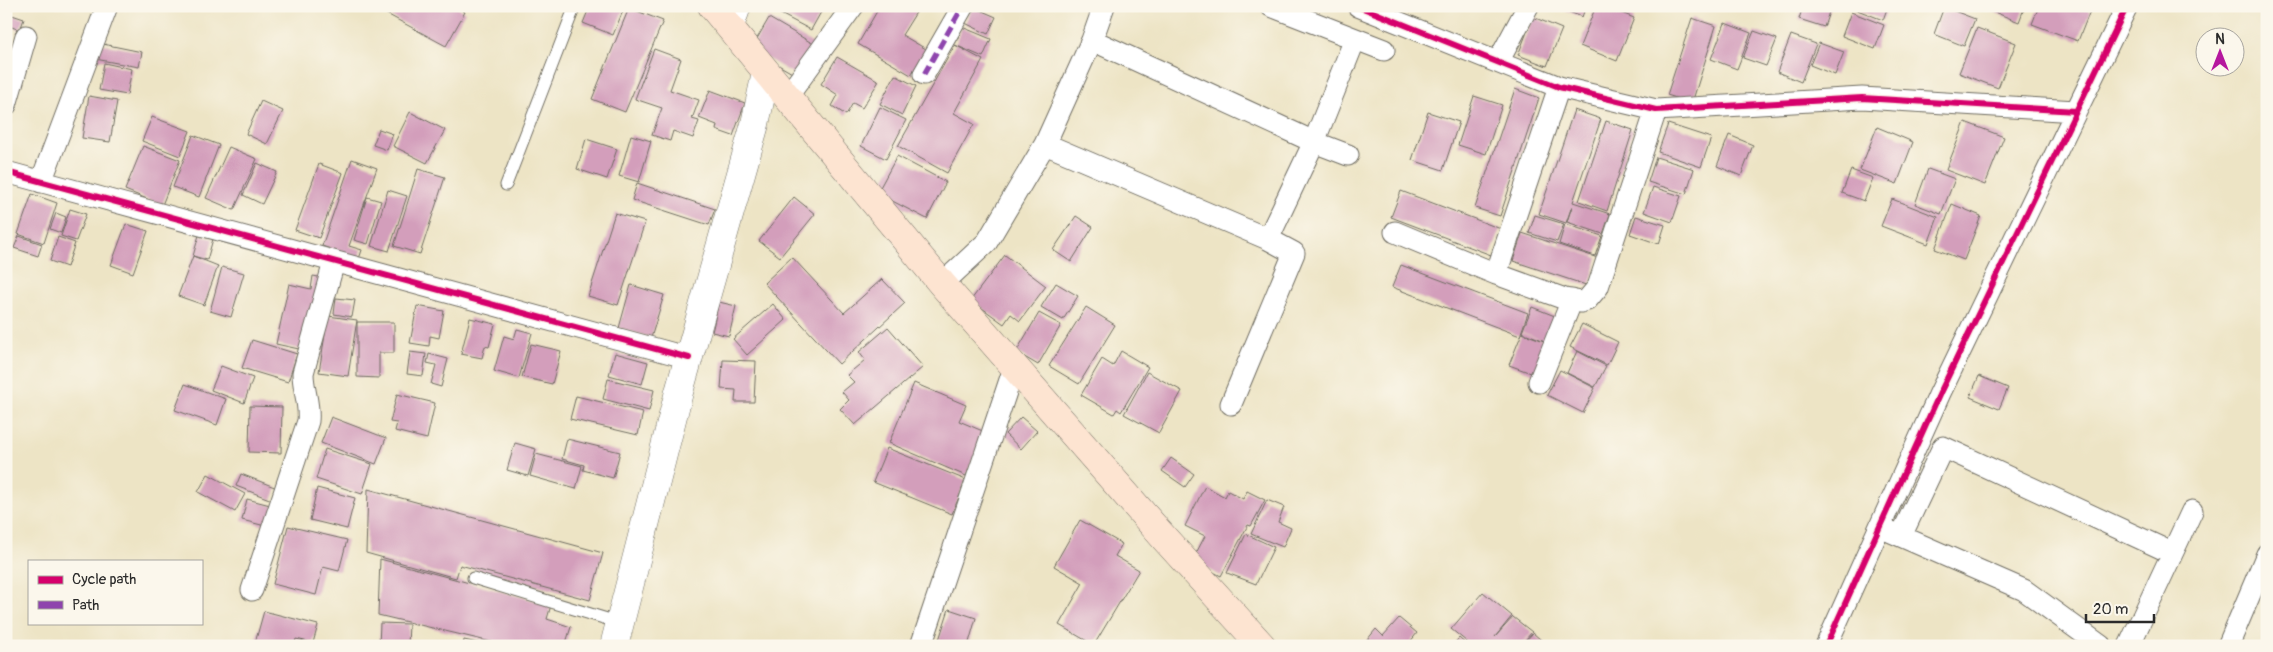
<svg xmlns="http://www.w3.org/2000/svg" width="2273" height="652" viewBox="0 0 2273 652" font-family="Pangolin,sans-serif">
	<rect width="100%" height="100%" fill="#fbf7ec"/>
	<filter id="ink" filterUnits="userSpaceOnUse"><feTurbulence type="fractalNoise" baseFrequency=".02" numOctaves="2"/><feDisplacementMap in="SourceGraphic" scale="10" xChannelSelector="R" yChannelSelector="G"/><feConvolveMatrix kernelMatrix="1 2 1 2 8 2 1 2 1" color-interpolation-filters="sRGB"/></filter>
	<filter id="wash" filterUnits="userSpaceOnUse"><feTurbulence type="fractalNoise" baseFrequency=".0096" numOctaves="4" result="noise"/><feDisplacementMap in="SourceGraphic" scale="20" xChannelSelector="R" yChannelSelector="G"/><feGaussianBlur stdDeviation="1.12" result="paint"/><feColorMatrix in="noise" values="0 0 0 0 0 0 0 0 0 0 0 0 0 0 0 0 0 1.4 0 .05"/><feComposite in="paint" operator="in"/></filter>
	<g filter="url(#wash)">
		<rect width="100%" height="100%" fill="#ede4c5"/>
		<g id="blocks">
			<path fill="#d39ebb" d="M372 6H455L465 12 446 46Z
				M590 6H625L613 35 583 23Z
				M774 6H810L821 12 811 30 773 10Z
				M880 6H920L902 35 926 49 911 75 858 44Z
				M1554 6H1586L1582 17Z
				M1596 6H1604L1634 18 1617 61 1580 46Z
				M1803 6H1831L1824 27 1799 19Z
				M1847 6H1888L1883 20Z
				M1985 6H2025L2019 22 1984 8Z
				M2039 6H2077L2090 11 2078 41 2032 24Z
				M973 7 996 17 988 34 965 23Z
				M1944 7 1975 19 1964 46 1934 34Z
				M629 8 663 21 625 112 592 99Z
				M1851 12 1884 25 1875 49 1842 36Z
				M6 13 24 19 20 30 6 25Z
				M1533 17 1562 29 1547 66 1518 55Z
				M769 18 817 46 799 77 751 49Z
				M1692 18 1716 26 1692 103 1667 95Z
				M1725 23 1751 33 1737 69 1711 59Z
				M962 27 991 39 983 57 955 45 983 60 954 113 974 124 947 173 898 146 955 45Z
				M1977 28 2016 43 1998 88 1959 73Z
				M1754 31 1777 39 1766 66 1743 58Z
				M1791 35 1816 44 1801 82 1777 72Z
				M98 43 142 52 139 67 95 59Z
				M1819 43 1844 52 1835 75 1810 65Z
				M654 49 681 59 670 90 699 100 692 119 699 121 693 138 673 131 670 141 652 135 662 108 635 99Z
				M837 57 879 81 862 108 853 103 846 115 832 106 838 95 821 84Z
				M104 63 132 69 127 95 99 90Z
				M895 75 916 86 902 115 880 104Z
				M1515 89 1539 98 1500 216 1475 208Z
				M710 90 745 103 733 136 716 130 717 125 699 118Z
				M89 96 117 101 110 142 82 138Z
				M1474 96 1502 105 1486 154 1458 145Z
				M261 101 283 111 267 144 246 134Z
				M880 107 906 120 886 159 861 146Z
				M1574 110 1601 119 1573 202 1610 214 1603 234 1567 222 1572 206 1566 223 1539 214Z
				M410 112 445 130 427 163 393 146Z
				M1428 112 1459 122 1443 170 1412 160Z
				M152 117 190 131 180 156 142 141Z
				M1606 121 1633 130 1607 211 1579 201Z
				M1965 122 2004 137 1985 185 1946 170Z
				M1668 124 1711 138 1701 167 1658 152Z
				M1877 127 1913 142 1897 184 1860 170Z
				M379 129 393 134 387 150 373 145Z
				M193 135 219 145 199 197 173 187Z
				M631 135 651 141 639 182 619 176Z
				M1729 135 1753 145 1741 176 1717 166Z
				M586 139 617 149 607 179 577 169Z
				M143 146 180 160 162 205 125 190Z
				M229 147 257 159 234 210 206 198Z
				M897 156 946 182 927 219 877 193Z
				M1656 157 1694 169 1686 194 1648 182Z
				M352 159 377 168 349 246 362 250 359 259 322 246Z
				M257 163 277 172 262 204 243 195Z
				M319 164 343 173 319 238 295 230Z
				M418 169 445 177 420 254 394 246Z
				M1928 169 1955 179 1941 214 1915 204Z
				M1851 170 1873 178 1864 201 1842 193Z
				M637 183 715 209 709 225 632 200Z
				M1653 187 1681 196 1672 222 1644 212Z
				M388 190 407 196 389 251 371 246Z
				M1401 191 1501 229 1491 255 1391 217Z
				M32 194 57 203 44 243 18 234Z
				M367 197 381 201 368 244 354 240Z
				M794 197 815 214 780 257 759 241Z
				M1892 199 1938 217 1928 244 1881 226Z
				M1952 204 1981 216 1964 260 1935 249Z
				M70 209 86 214 76 241 61 236Z
				M56 213 66 217 61 233 50 229Z
				M615 213 645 222 618 305 588 296Z
				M1535 215 1564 224 1557 242 1529 233Z
				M1076 216 1093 227 1071 262 1053 250Z
				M1636 216 1665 225 1659 244 1630 234Z
				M126 224 148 231 133 273 111 265Z
				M1565 224 1602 236 1595 256 1559 244Z
				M1522 233 1598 258 1589 286 1513 261Z
				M199 235 213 239 207 260 193 256Z
				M19 236 42 244 38 256 14 248Z
				M58 237 75 243 67 267 50 261Z
				M1005 255 1046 286 1020 321 1011 314 1004 324 971 300Z
				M193 256 218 266 204 305 178 296Z
				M792 257 844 313 882 279 905 303 839 364 764 283Z
				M1401 265 1528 313 1520 336 1392 287Z
				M222 267 244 273 231 317 210 311Z
				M313 276 324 278 308 351 276 344 289 284 311 289Z
				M1056 283 1078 296 1063 320 1041 307Z
				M631 285 664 295 651 338 619 328Z
				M336 298 355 300 352 317 334 314Z
				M719 302 736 306 729 336 712 332Z
				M773 304 786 320 747 355 733 339Z
				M417 306 444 311 439 338 430 336 429 346 410 343Z
				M1086 307 1115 325 1079 384 1049 366Z
				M1532 307 1565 320 1555 345 1522 332Z
				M1039 313 1061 325 1038 365 1016 352Z
				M328 316 357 320 348 376 319 372Z
				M470 318 495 324 489 347 485 346 482 358 461 354Z
				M357 322H394V353H379V378L357 377Z
				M1582 324 1618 342 1607 365 1570 347Z
				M888 327 923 367 855 425 840 409 849 400 842 392 854 382 847 375 865 360 859 352Z
				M517 329 532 333 519 378 494 371 504 336 514 339Z
				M1522 333 1555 345 1542 377 1509 365Z
				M252 340 297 354 288 382 242 368Z
				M531 344 561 351 552 384 522 377Z
				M1121 351 1148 367 1121 412 1117 409 1114 414 1081 395 1102 359 1113 366Z
				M1577 351 1606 366 1595 387 1567 373Z
				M410 352 426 354 423 376 407 374Z
				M615 353 648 362 642 384 609 375Z
				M429 354 448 359 441 387 431 384 436 365 427 363Z
				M723 360 756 361 754 402H735L736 390 721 389Z
				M221 366 253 378 244 403 211 390Z
				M1560 370 1595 388 1583 413 1547 395Z
				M1147 372 1182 391 1159 433 1124 414Z
				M1979 376 2008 388 1999 409 1970 397Z
				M608 379 654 390 649 411 603 399Z
				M914 383 966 405 959 421 985 432 966 476 889 443Z
				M185 384 226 399 217 425 175 410Z
				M397 394 435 403 427 439 395 431 397 423 390 422Z
				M576 396 643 412 638 435 570 419Z
				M250 406 282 407 281 453 249 452Z
				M331 417 386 438 376 464 321 443Z
				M1021 417 1037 431 1021 449 1005 434Z
				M567 439 620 452 613 478 583 470 584 465 562 459Z
				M515 443 536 449 528 476 507 470Z
				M887 448 966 480 952 514 873 482Z
				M325 449 372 464 362 494 316 479Z
				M536 454 582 466 576 489 530 476Z
				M1171 458 1194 474 1185 487 1162 471Z
				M208 474 245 494 235 512 198 492Z
				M241 474 277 488 272 500 236 486Z
				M1205 486 1225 497 1228 491 1243 499 1247 491 1265 500 1251 526 1248 525 1221 576 1192 561 1205 536 1185 526Z
				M317 488 355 498 347 529 310 520Z
				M368 489 603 553 590 600 460 565 456 578 366 553Z
				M247 499 274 506 269 527 242 520Z
				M1267 500 1284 507 1278 522 1291 528 1283 547 1251 534Z
				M1080 520 1122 544 1115 556 1139 570 1094 645 1059 625 1083 583 1054 566Z
				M288 526 347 540 339 571 323 567 316 595 273 584Z
				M1246 534 1274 547 1256 584 1227 573Z
				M380 559 551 605 547 619 571 627 565 646H508L378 615Z
				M1483 592 1512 616 1495 637 1513 617 1532 632 1520 646H1472L1451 629Z
				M949 609 976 618 968 646H937Z
				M264 611 318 625 313 643 296 639 294 646H267L255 643Z
				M1399 618 1417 633 1407 646H1362L1376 629 1383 636Z
				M380 623 409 624 408 646H379Z
				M1533 633 1548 646H1521Z
				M1459 638 1468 646H1452Z
				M464 640 487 645V646H463Z"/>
		</g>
	</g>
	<g filter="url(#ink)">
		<use href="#blocks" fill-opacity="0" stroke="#6f6c61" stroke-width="1"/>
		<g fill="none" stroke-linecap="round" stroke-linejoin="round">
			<g stroke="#6f6c61" stroke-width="13">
				<path id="service" d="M506 185 575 6
					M473 578 620 623"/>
			</g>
			<g stroke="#6f6c61" stroke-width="23">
				<path id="minor" d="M1271 6 1384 50
					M1358 6 1559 87 1656 110 1862 98 2076 111
					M1092 40 1314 142 1348 155
					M1498 62 1528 6
					M924 74 963 6
					M787 97 853 6
					M6 105 26 36
					M1045 144 1268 239 1294 253 1231 404
					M6 172 689 358
					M41 182 107 6
					M1395 232 1496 274 1565 299 1581 302 1587 300 1598 287 1656 110
					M1268 239 1314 142 1355 39
					M1496 274 1559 87
					M942 284 987 242 1045 144 1092 40 1104 6
					M1539 382 1572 300
					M1889 531 2024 590 2101 646
					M1901 536 1943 447 2172 553
					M252 590 308 421C310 404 303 390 303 373L334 262
					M921 646 1014 368
					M1826 646 1940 393 2127 6
					M2129 646 2192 511
					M2228 646 2267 554"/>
			</g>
			<g stroke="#6f6c61" stroke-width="29">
				<path id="tertiary" d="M730 26 737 6
					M614 646 679 392 755 124 766 73"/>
			</g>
			<g stroke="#6f6c61" stroke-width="29">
				<path id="secondary" d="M712 6 942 284 1165 539 1262 646"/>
			</g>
			<use href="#service" stroke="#fff" stroke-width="11"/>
			<use href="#minor" stroke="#fff" stroke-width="21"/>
			<use href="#tertiary" stroke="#fff" stroke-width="28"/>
			<use href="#secondary" stroke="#fde4d1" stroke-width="28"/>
			<path stroke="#8e44ad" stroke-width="5" stroke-dasharray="10 5" stroke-linecap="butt" d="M924 74 963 6"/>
			<g stroke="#fbf7ec" stroke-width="9">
				<path id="cycleway" d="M1358 6 1559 87 1656 110 1862 98 2076 111
					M6 172 689 358
					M1826 646 1940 393 2127 6"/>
			</g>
			<use href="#cycleway" stroke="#d6006c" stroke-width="6"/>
		</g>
	</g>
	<rect width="2273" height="652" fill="none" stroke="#fbf7ec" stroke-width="25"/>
	<rect x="28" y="560" width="175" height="65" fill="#fbf7ec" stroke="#a8a59f"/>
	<rect x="38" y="576" width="25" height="8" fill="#d6006c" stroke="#a8a59f"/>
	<text x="72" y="584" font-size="15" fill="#2b2b2b">Cycle path</text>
	<rect x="38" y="601" width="25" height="8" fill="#8e44ad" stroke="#a8a59f"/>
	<text x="72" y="610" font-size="15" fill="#2b2b2b">Path</text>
	<g transform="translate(2220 52)"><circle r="24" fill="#fbf7ec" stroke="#a8a59f"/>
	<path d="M0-4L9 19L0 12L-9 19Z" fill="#b5179e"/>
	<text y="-8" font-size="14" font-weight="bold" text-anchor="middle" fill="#2b2b2b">N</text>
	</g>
	<path d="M2086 614v8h68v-8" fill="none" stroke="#2b2b2b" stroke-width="2.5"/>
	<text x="2093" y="614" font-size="15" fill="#2b2b2b" stroke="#fbf7ec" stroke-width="4" paint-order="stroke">20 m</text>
</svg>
